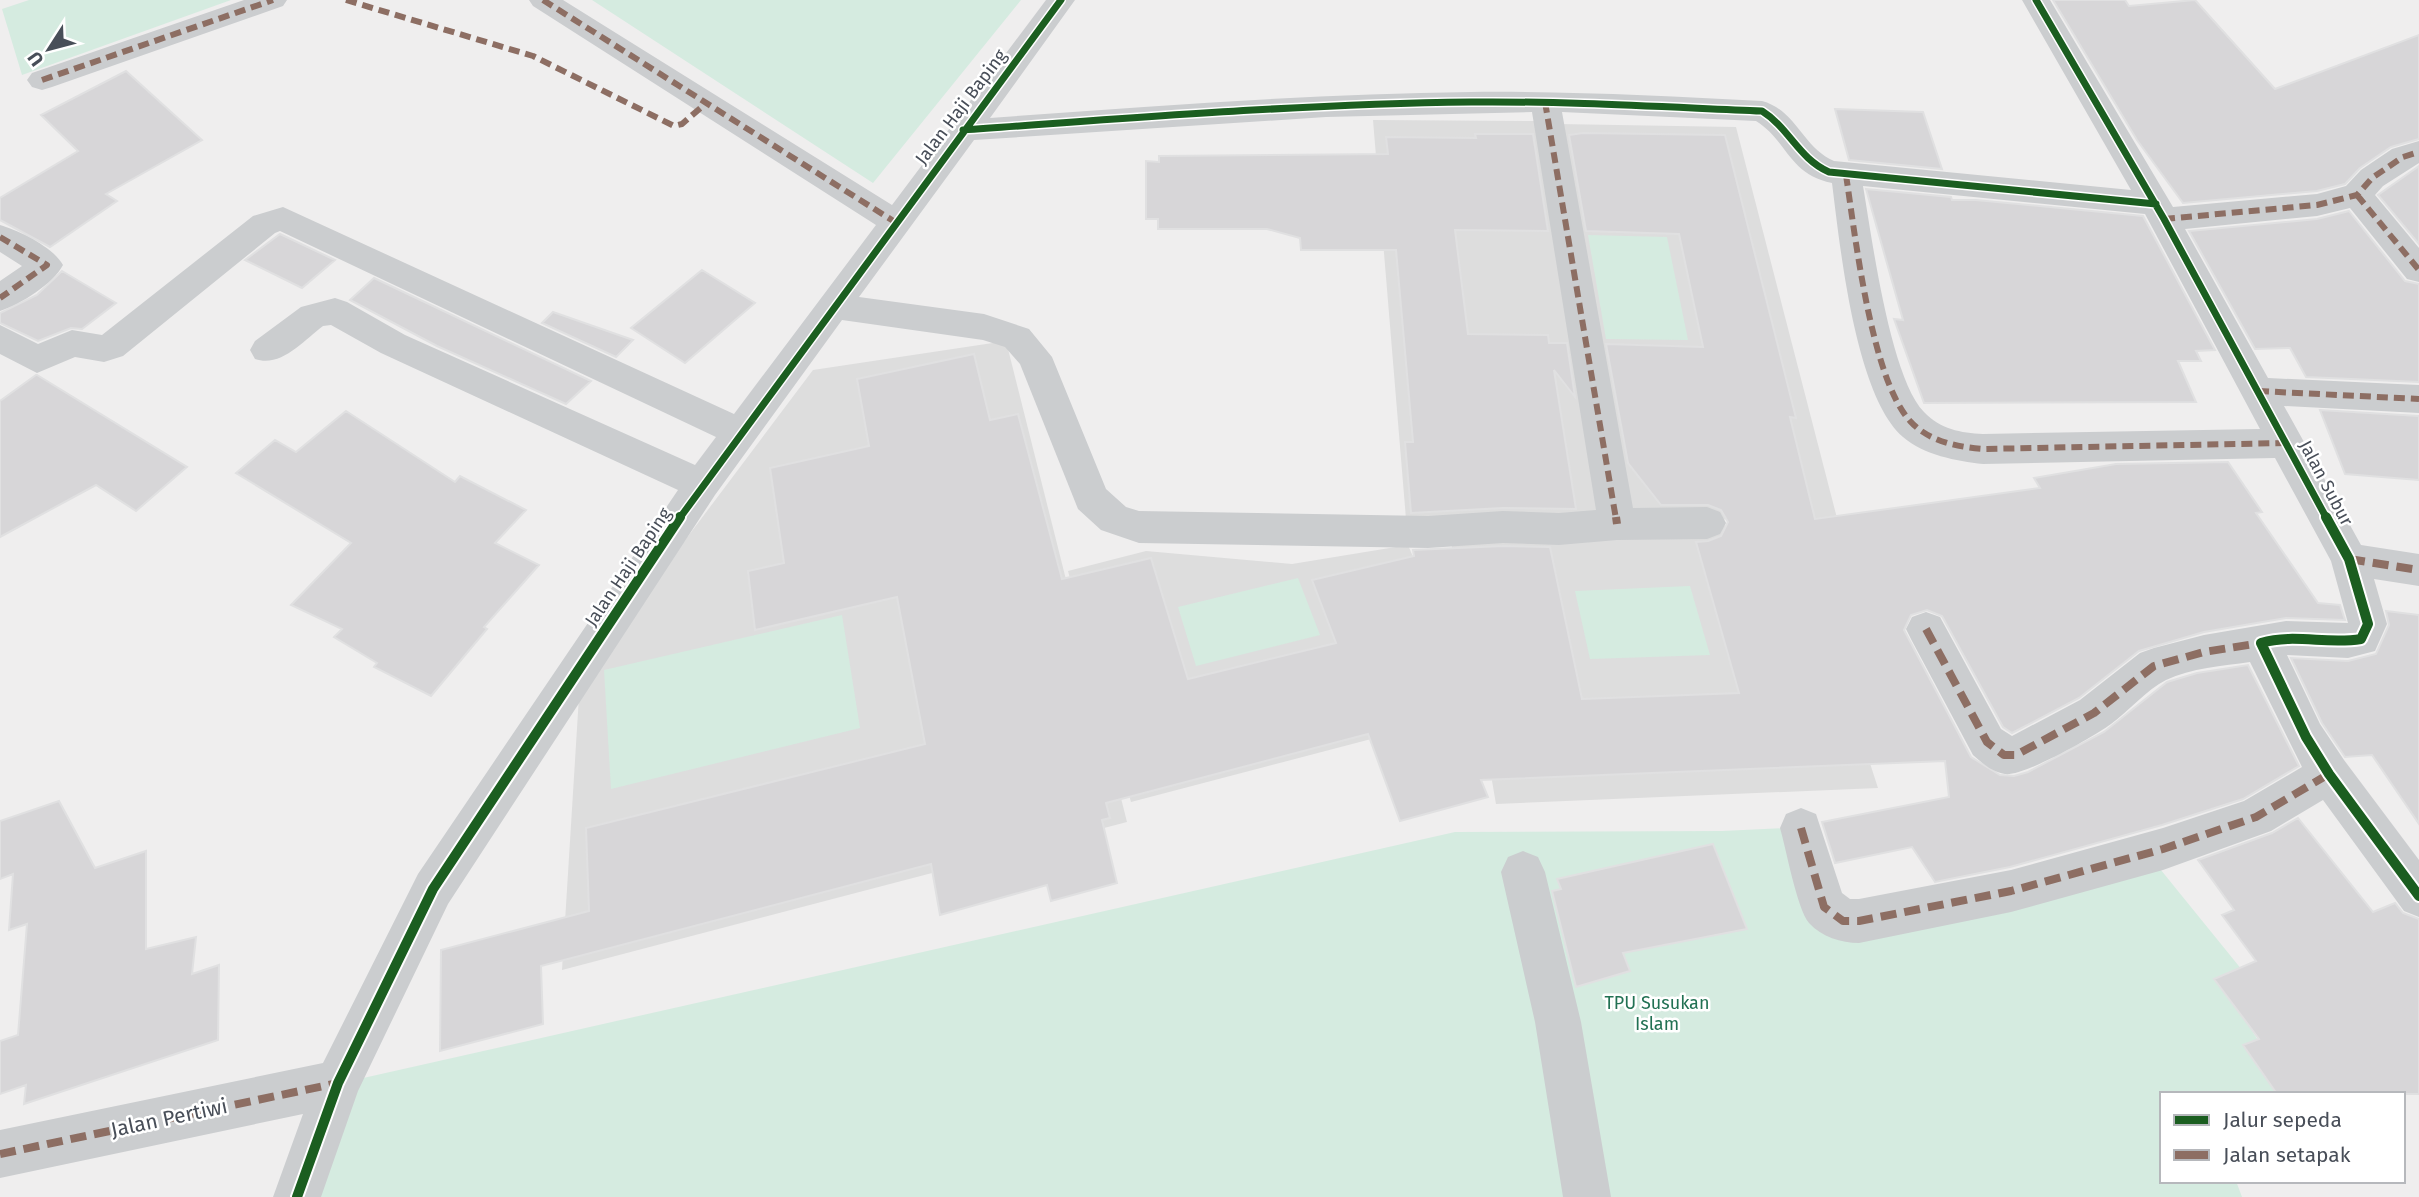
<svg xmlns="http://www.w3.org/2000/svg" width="2419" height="1197" viewBox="0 0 2419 1197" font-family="'Fira Sans',sans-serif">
	<rect width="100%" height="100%" fill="#efeeee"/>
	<path fill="#ddd" d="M1373 120 1539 121 1609 520 1406 519Z
		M1558 124 1736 127 1838 522 1621 517Z
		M1006 341 1127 822 562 970 580 680 813 370Z
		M1792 523 1878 788 1496 804 1450 536Z
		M1408 545 1478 711 1131 802 1068 571 1146 551 1292 564Z"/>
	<path fill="#d5ebe0" d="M29 0H231L22 75 2 9Z
		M592 0H1021L873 183Z
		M1588 235 1667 237 1688 340 1606 339Z
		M1298 578 1320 635 1196 666 1178 607Z
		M1690 586 1710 655 1590 659 1575 591Z
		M842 615 860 728 611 789 604 670Z
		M1786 828 1812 914 2152 859 2268 1002 2245 1020 2293 1094H2162V1181H2236L2242 1197H312L350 1081 1455 832 1722 831Z"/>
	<path fill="#d7d6d8" stroke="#e0e0e1" stroke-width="2" d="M2053 0H2125L2129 6 2195 0 2275 89 2419 35V139L2391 147 2360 168 2345 184 2317 191 2183 203 2137 140Z
		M126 71 202 140 106 194 117 201 50 247 0 220V198L78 151 41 115Z
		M1835 109 1923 112 1942 169 1849 160Z
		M1583 133 1725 135 1796 418 1790 417 1815 519 2040 488 2034 478 2116 464 2228 462 2262 512 2256 513 2318 603 2340 605 2345 620 2286 618 2204 632 2139 651 2079 698 2012 733 2003 727 1942 616 1927 610 1911 615 1904 630 1971 757 2000 775 2014 776 2028 772 2104 732 2167 682 2197 673 2248 665 2299 766 2243 799 2162 825 2010 867 1935 882 1912 847 1835 863 1822 822 1949 797 1945 761 1481 780 1488 797 1400 821 1368 734 1106 803 1110 818 1102 820 1117 883 1051 901 1047 885 940 915 931 864 541 966 543 1024 440 1051 441 950 589 911 586 828 925 744 897 597 755 630 748 571 784 563 770 468 869 446 857 379 974 354 990 420 1018 414 1062 579 1151 558 1188 679 1336 643 1312 580 1414 556 1413 550 1503 546 1550 547 1582 699 1739 693 1696 542 1708 541 1721 536 1728 522 1721 510 1708 505H1661L1628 463 1606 344 1703 347 1679 234 1586 231 1569 135Z
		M1475 134H1533L1548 231 1455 230 1468 334 1548 335 1549 343H1567L1575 397 1554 370 1576 509 1503 508 1411 513 1405 442H1413L1396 250H1301L1300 238 1267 229H1158V219H1146V161L1159 162V156L1388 154 1386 137 1476 138Z
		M2419 166V244L2378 195Z
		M1866 189 1951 197 1952 200H1976L2143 216 2215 350 2196 351 2201 361H2178L2196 402 1924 403 1894 319 1903 320Z
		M2349 211 2405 281 2419 284V382L2306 377 2290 348 2255 349 2189 231 2317 219Z
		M280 234 335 260 302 288 245 260Z
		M702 270 755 303 685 363 631 328Z
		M62 271 116 303 82 329 71 328 38 341 0 323V313L37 295Z
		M374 278 591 381 566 404 437 346 350 300Z
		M553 312 633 340 616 357 542 323Z
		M36 375H37L187 467 136 511 96 485 0 537V401Z
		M2320 410 2419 416V480L2345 474Z
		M346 411 455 482 460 476 526 510 495 543 539 565 484 627 487 629 431 696 374 667 377 663 334 637 342 629 291 605 351 543 236 473 275 440 296 452Z
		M2386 611 2419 615V824L2372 755 2345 757 2322 723 2291 658 2348 661 2376 654 2389 625Z
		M59 801 95 868 146 851V949L196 937 192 974 219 965 218 1040 24 1104 26 1085 0 1094V1041L18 1035 27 924 9 930 13 874 0 879V821Z
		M2298 818 2373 912 2395 903 2403 913 2419 919V1094H2277L2243 1045 2259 1039 2214 979 2256 961 2222 915 2234 910 2198 860 2272 833Z
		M1713 844 1747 929 1623 953 1630 971 1576 987 1552 891 1561 889 1557 879Z"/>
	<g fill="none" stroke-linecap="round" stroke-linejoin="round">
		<path fill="#cbcdcf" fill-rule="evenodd" d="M244 0H287L283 6 52 87 42 90 32 87 27 80 32 73Z
			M529 0H563L892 205 1046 0H1075L990 118C1150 106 1310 94 1471 92 1568 91 1665 96 1762 101 1796 110 1803 148 1834 161L2131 190 2022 0H2050L2173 207 2317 194 2346 186 2361 170 2392 149 2419 141V163L2383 186 2375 195 2419 248V282L2407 279 2350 208 2317 216 2185 229 2268 378 2419 385V413L2284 406 2361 545 2419 554V586L2374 579 2387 624 2375 651 2348 658 2287 655 2320 724 2344 760 2419 860V917L2404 911 2323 800 2271 831 2163 870 2011 912 1859 943C1841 943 1822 937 1809 923 1797 909 1786 848 1780 828L1786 814 1801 808 1816 814 1842 893 1850 899H1859L2011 870 2163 828 2244 801 2302 767 2250 662C2223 666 2191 668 2166 680 2146 690 2129 711 2111 724 2095 736 2023 777 2005 774 1992 772 1982 763 1973 755L1912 641 1906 629 1912 617 1926 612 1940 617 2001 729 2012 736 2080 700 2140 653 2154 648 2204 635 2286 621 2348 623 2331 561 2275 458 1983 464C1956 461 1924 455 1903 437 1855 395 1840 246 1832 183 1788 174 1788 141 1756 121L1562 112 1633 508 1707 507 1720 512 1726 523 1720 534 1707 539 1617 540 1559 545 1503 543 1428 548 1139 543 1101 530 1078 509 1020 364 1005 347 983 340 842 320 715 495 448 904 358 1091 321 1197H273L303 1114 0 1178V1130L323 1063 418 874 678 490 381 353 331 325 323 326C303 341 281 368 255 359L250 350 255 341 301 307 335 298 347 302 405 335 695 465 716 437 280 231 275 233 123 356 104 362 75 357 37 373 0 354V325L38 344 72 330 102 335 253 216 283 207 734 414 876 225 533 6ZM1532 112 1596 510 1559 513 1503 511 1428 516 1139 511 1126 507 1106 489 1052 357 1029 329 984 314 859 297 974 140 1326 117ZM1863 186 2145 214 2260 429 1983 434C1961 433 1940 429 1924 412 1890 377 1872 238 1863 186Z
			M0 225C20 231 53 247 63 265 53 284 21 304 0 311V281L22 266 0 252Z
			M1523 851 1538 857 1545 872 1581 1022 1611 1197H1563L1535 1022 1501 872 1508 857Z"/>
		<path stroke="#8d6e63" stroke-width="6" stroke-dasharray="11 6" stroke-linecap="butt" d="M346 0 533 56 674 126 682 124 705 104
			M543 0 895 222
			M42 80 273 0
			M1545 102 1616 519
			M1846 175C1855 234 1871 378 1910 421 1928 441 1957 447 1983 449L2286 443
			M2357 195 2419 270
			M2164 219 2317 205 2357 195 2372 178 2403 157 2419 152
			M0 237 47 265 0 298
			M2258 391 2419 399"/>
		<path stroke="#8d6e63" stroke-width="8" stroke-dasharray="16 8" stroke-linecap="butt" d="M1616 517 1617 524
			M2349 559 2419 570
			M1926 629 1987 742 2004 755H2016L2094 713 2154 666 2204 652 2261 643
			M1801 828 1824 907 1843 921H1859L2011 891 2163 849 2256 817 2329 774
			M0 1154 338 1083"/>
		<g stroke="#fff" stroke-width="10">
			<path id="cycleway-far1" d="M2036 0 2164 219 2327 519
				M963 130C1132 118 1301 104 1471 102 1568 101 1665 107 1762 111 1789 128 1799 159 1829 172L2156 204
				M679 519 1061 0"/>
		</g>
		<g stroke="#fff" stroke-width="14">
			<path id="cycleway" d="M2326 517 2349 559 2368 624 2361 639C2327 645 2295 633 2261 643L2306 737 2329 774 2419 896
				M297 1197 338 1083 433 889 680 517"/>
		</g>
		<use href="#cycleway-far1" stroke="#1b5e20" stroke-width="7"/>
		<use href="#cycleway" stroke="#1b5e20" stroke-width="10"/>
	</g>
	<g text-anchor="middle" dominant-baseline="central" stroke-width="5" stroke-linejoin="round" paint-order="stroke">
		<g font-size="18" fill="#484e58" stroke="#fff">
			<text transform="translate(961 107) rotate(-53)">Jalan Haji Baping</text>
			<text transform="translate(2326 483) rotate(62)">Jalan Subur</text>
			<text transform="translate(628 567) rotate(-56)">Jalan Haji Baping</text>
		</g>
		<g font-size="18" fill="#217153" stroke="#fff">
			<text x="1657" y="1003">TPU Susukan<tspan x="1657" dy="21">Islam</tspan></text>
		</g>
		<g font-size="21" fill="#484e58" stroke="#fff">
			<text transform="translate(169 1118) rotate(-12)">Jalan Pertiwi</text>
		</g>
	</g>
	<rect x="2160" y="1092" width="245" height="91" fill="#ffffff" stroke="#b6b8bc" stroke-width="2"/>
	<rect x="2174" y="1115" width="35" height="10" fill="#1b5e20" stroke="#b6b8bc" stroke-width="2"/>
	<text x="2223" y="1127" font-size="21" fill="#484e58">Jalur sepeda</text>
	<rect x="2174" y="1150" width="35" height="10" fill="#8d6e63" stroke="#b6b8bc" stroke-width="2"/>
	<text x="2223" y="1162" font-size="21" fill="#484e58">Jalan setapak</text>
	<g transform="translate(49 49) rotate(234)" stroke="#ffffff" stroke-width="5" paint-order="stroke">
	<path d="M0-5L12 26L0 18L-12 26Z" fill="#484e58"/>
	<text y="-10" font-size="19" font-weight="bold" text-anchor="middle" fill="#484e58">U</text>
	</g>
</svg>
